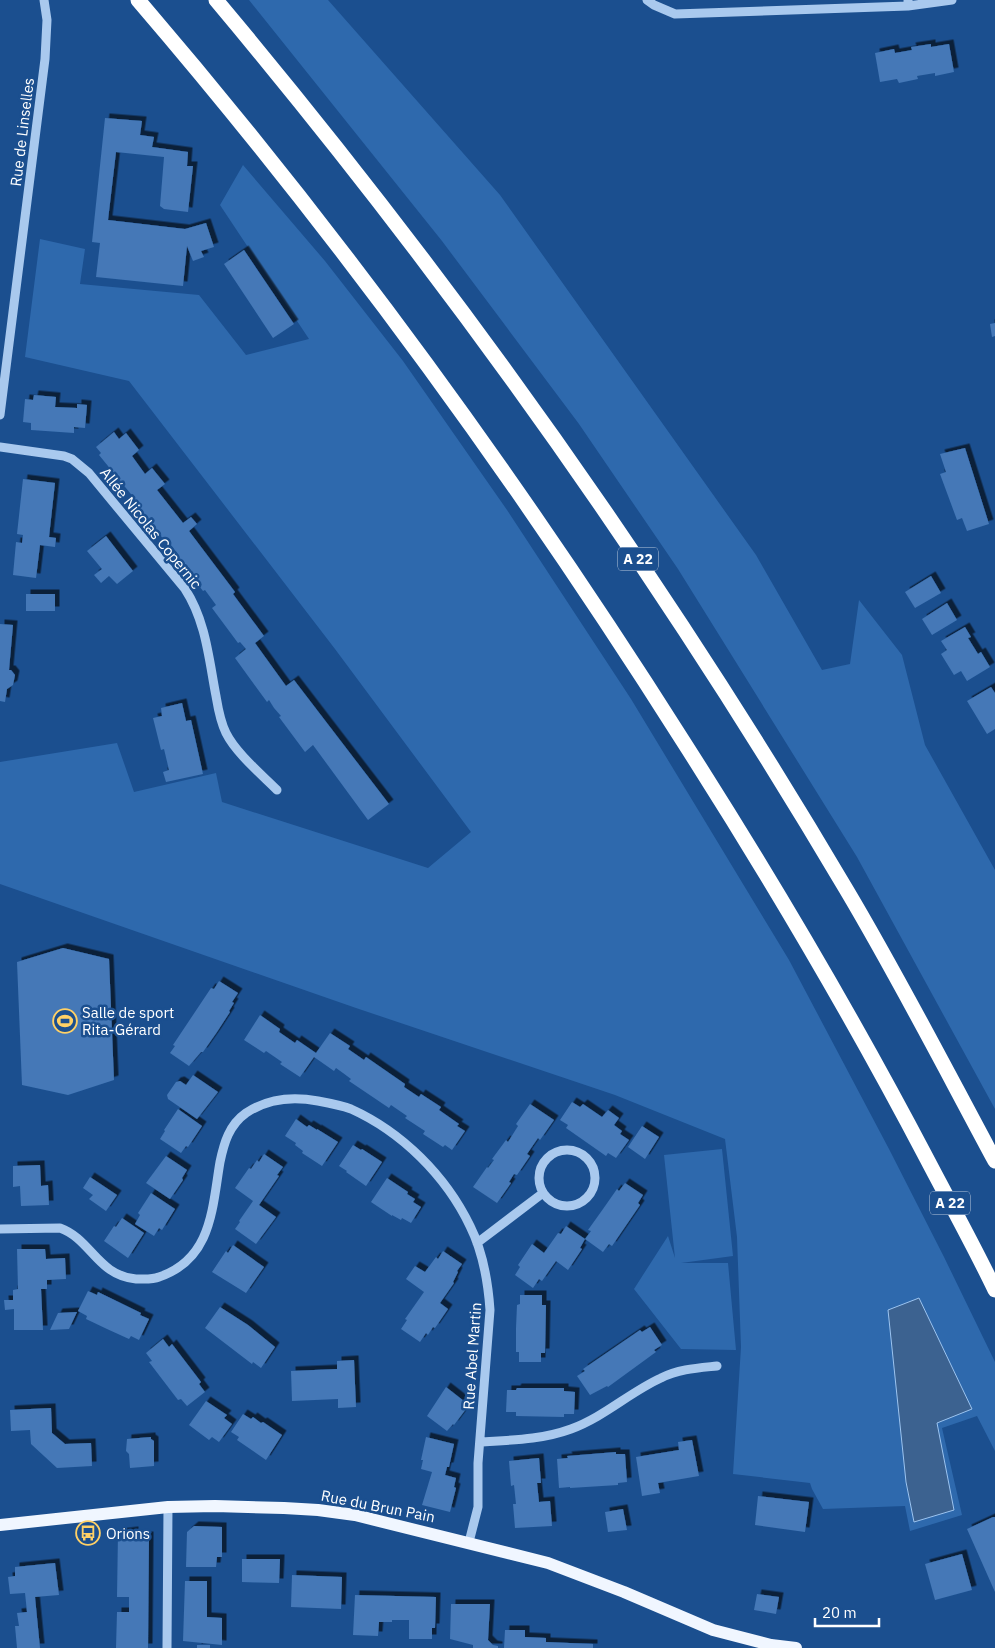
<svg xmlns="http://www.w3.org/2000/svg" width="995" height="1648" viewBox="0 0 995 1648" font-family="'IBM Plex Sans',sans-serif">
	<defs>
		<filter id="shadow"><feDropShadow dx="4.5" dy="-4.5" stdDeviation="0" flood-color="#0009"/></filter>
	</defs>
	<rect width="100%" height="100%" fill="#1b4f8f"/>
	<path fill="#2e69ad" d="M249 0H328L500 195 756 555 822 670 850 664 859 600 902 655 925 745 995 870V1109L857 857 678 569 579 424 442 241Z
		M243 165 325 261 403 361 507 510 631 699 789 960 889 1149 944 1257 995 1362V1451L977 1416 942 1428 962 1515 910 1531 905 1506 823 1509 812 1489 810 1483 733 1474 741 1347 737 1237 725 1139 615 1095 356 1008 0 884V762L117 743 134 792 216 773 222 802 428 868 471 832 335 649 129 381 25 357 40 239 85 249 80 284 199 295 246 355 309 339 220 205Z
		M722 1149 733 1256 681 1263H728L736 1350 681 1349 634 1289 668 1236 675 1258 664 1155Z"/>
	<path fill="#3c6290" stroke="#9cc4f0" d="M919 1298 972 1409 937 1423 954 1510 914 1522 906 1482 888 1310Z"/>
	<path fill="#4478b7" filter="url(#shadow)" d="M931 44V47L949 44 954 72 935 76V73L917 76 918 79 899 83 897 79 880 82 875 53 894 49 895 53 912 50 911 47Z
		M105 118 142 121 140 135 154 137 152 147 188 152 187 166H193L188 212 164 209 160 206 164 157 116 152 108 220 185 229 206 223 214 247 201 251 204 257 193 261 187 246 183 286 96 277 100 243 92 242Z
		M244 250 294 324 273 338 224 264Z
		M995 323V336L992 337 990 324Z
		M34 395 56 397 55 407 77 408V404L87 405 85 428 74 427V433L31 430V423L23 422 25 399 33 400Z
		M114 432 119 439 126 433 139 450 132 456 145 474 152 468 165 484 157 490 183 523 191 517 197 524 189 531 235 592 233 594 264 636 255 643 286 686 294 680 389 804 368 820 313 745 305 752 279 717 281 716 274 708 269 700 267 702 235 658 246 649 240 642 238 643 212 608 216 605 205 590 203 591 176 556 178 554 166 539 164 540 137 505 139 504 99 455 101 453 96 447Z
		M965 448 989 524 967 531 962 518 957 520 940 474 946 472 940 454Z
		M23 479 55 483 49 537 56 538 55 547 40 545 36 578 13 575 16 542 22 543 23 535 17 534Z
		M106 536 133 571 117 584 109 576 101 583 94 575 102 569 87 551Z
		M931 576 941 593 915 608 905 592Z
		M26 594H55V611H26Z
		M947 603 957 620 932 635 922 619Z
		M0 624 13 625 9 670H11L15 675 13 685 7 689 5 702 0 701Z
		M965 627 971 637 968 638 978 654 981 652 990 667 967 681 961 671 954 675 941 654 947 650 941 641Z
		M991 687 995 693V729L987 734 967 701Z
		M182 703 186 721 191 720 203 774 166 782 163 772 169 770 164 749 161 750 153 718 162 716 161 708Z
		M63 948 109 959 114 1080 68 1095 22 1085 17 962Z
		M219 981 238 993 232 1002 234 1003 229 1011 230 1012 217 1032 203 1052H201L189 1066 170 1053 175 1046 173 1045 211 988 214 989Z
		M260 1015 280 1029 279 1032 295 1043 297 1040 316 1053 330 1033 350 1046 348 1049 364 1060 366 1057 405 1084 404 1087 419 1097 421 1094 441 1107 439 1110 459 1124 457 1126 465 1131 452 1150 445 1145 443 1147 423 1134 425 1131 405 1118 407 1116 391 1105 389 1108 349 1081 351 1079 343 1073 336 1068 334 1071 314 1057 300 1077 280 1064 282 1062 266 1051 264 1053 244 1040Z
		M193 1075 218 1092 197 1119 168 1099 167 1095 176 1082 180 1081 186 1085Z
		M572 1102 580 1107 583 1104 602 1117 608 1110 619 1118 614 1125 622 1131 620 1134 629 1140 616 1158 608 1153 606 1156 566 1128 568 1125 560 1120Z
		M530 1104 554 1120 540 1140 538 1138 527 1154 530 1156 517 1175 514 1174 509 1182 511 1183 497 1203 473 1187 487 1167 488 1168 494 1160 492 1159 506 1140 508 1142 518 1126 516 1124Z
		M178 1109 202 1126 188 1147 186 1146 181 1153 160 1139 165 1131 164 1130Z
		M296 1119 307 1127 309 1125 317 1130V1129L338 1142 322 1166 302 1153 303 1151 295 1145 296 1143 285 1136Z
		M642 1126 659 1137 645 1159 628 1147Z
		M353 1145 361 1150 362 1149 382 1162 366 1186 346 1172 347 1171 339 1166Z
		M264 1154 283 1167 277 1175 279 1176 259 1205 276 1217 256 1244 235 1229 240 1222 239 1221 253 1201 235 1188 249 1168 251 1169 257 1160 259 1162Z
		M166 1156 187 1170 182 1178 183 1180 170 1199 146 1183Z
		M40 1165 41 1186 48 1185 49 1205 21 1206 20 1186 13 1187V1166Z
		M90 1177 117 1195 106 1211 89 1199 93 1195 83 1188Z
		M387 1178 408 1192 407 1194 415 1199 413 1202 421 1207 411 1223 402 1218 401 1220 392 1215V1216L371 1202Z
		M625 1183 643 1195 638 1203 640 1205 612 1246 609 1244 603 1252 585 1239 580 1248 582 1249 568 1270 556 1261 542 1281 539 1279 533 1288 515 1275 520 1267 518 1265 532 1244 544 1253 558 1233 561 1234 566 1226 585 1239 591 1231 588 1230 603 1209 617 1189 619 1191Z
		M151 1193 175 1209 162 1230 159 1228 154 1236 135 1224 140 1215 138 1213Z
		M122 1218 144 1233 128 1258 104 1241 114 1226 116 1227Z
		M233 1245 264 1267 246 1293 212 1272 226 1251 228 1253Z
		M17 1249H45L46 1259 65 1258 66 1279 47 1280V1289H41L43 1330H14V1309L5 1310 4 1300H13V1290L18 1289Z
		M443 1251 462 1264 457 1271 458 1272 453 1282 454 1283 440 1303 448 1309 435 1328 433 1327 428 1335 426 1333 420 1342 401 1329 407 1320 405 1319 424 1292 406 1279 415 1266 425 1272 436 1257 438 1259Z
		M88 1291 97 1295 98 1292 141 1313 140 1315 149 1319 139 1340 131 1336 129 1339 107 1329 86 1319 87 1316 78 1311Z
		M520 1295H542V1305H546L545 1353H541V1362H519V1352H516V1328L517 1305 520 1304Z
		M220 1307 248 1325 275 1347 261 1368 253 1362 252 1364 205 1328Z
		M77 1312 69 1329 50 1330 58 1313Z
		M650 1327 662 1345 654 1350 656 1352 608 1387 607 1386 590 1395 577 1376 585 1371 583 1369 640 1330 642 1332Z
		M163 1339 169 1347 172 1344 201 1382 199 1384 205 1392 187 1406 181 1399 178 1400 149 1362 152 1361 146 1353Z
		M354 1360 356 1407 338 1408V1399L292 1401 291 1371 337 1369V1361Z
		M446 1387 469 1405 454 1425 453 1424 447 1431 427 1416Z
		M517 1388H564V1391L575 1392 574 1414H564V1417L516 1416V1412H506L507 1390H516Z
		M206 1401 227 1415 224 1418 232 1424 219 1442 212 1437 209 1440 189 1425Z
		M51 1408 52 1433 65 1444 91 1443 92 1466 57 1468 31 1444 30 1430 11 1431 10 1410Z
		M243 1414 251 1419 253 1417 261 1423 263 1422 282 1435 266 1460 237 1440 239 1437 231 1432Z
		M151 1437V1439L154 1441V1466L130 1468 129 1454 126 1451 127 1439Z
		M426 1437 454 1444 449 1467H447L445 1475 456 1478 454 1487 456 1488 450 1512 422 1505 432 1472 421 1469 423 1460H421Z
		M692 1440 699 1476 658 1483 660 1493 642 1496 636 1457 679 1450 678 1442Z
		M616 1452V1454H625L627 1482 618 1483V1485L570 1488V1487L559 1488 557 1459 568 1458 567 1456Z
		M539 1458 541 1483H537L539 1502 550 1501 552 1526 515 1528 513 1504H516L514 1485 511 1486 509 1461Z
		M758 1496 809 1502 805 1532 755 1525Z
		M623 1509 627 1530 608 1532 605 1512Z
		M993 1517H995V1592L967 1529Z
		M194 1526 222 1527V1557H217L216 1567H186L187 1532Z
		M134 1531V1537L149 1536 148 1648H116L117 1612H129V1597H117L118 1533Z
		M962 1554 972 1590 935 1600 925 1564Z
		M242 1559H280L279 1583 242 1582Z
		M55 1563 59 1595 35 1597 40 1648H17L15 1626H19L17 1613 27 1612 25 1593 10 1594 8 1577 15 1576V1567Z
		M292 1575 342 1577 341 1609 291 1607Z
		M185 1581H207V1617L222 1618V1645L183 1641Z
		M757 1594 779 1597 776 1614 754 1610Z
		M355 1595 436 1597 435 1628H432V1639H409V1620H392V1622H379L378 1636 353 1635Z
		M451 1604H490L488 1640 493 1645 498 1646V1648H473V1645L450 1639Z
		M505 1630H525V1637L546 1638V1642L593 1644V1648H504Z
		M197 1645H210V1648H197Z"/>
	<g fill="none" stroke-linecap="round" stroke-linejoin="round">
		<path stroke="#a9c9ee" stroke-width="9" d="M647 0 654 5 675 14 908 6
			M908 1V6L952 0
			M0 415 45 59 47 20 44 0
			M0 447 64 456 72 459 89 473 185 589C206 621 209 660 216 696 218 708 220 721 226 733 236 753 261 774 277 790
			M539 1178a28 28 0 1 1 56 0a28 28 0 1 1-56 0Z
			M0 1229 60 1228C91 1239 98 1276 136 1279 143 1279 152 1280 159 1277 212 1259 212 1209 220 1162 224 1143 229 1125 246 1113 267 1099 292 1096 318 1101 329 1103 340 1105 351 1109 402 1132 446 1176 470 1226 483 1252 488 1281 490 1310L478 1463V1507L469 1542
			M477 1243 543 1193
			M480 1442C511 1440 541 1440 571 1429 604 1417 630 1392 661 1378 679 1369 698 1368 717 1366
			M167 1648 168 1507"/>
		<path stroke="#f0f6ff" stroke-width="12" d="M0 1525 168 1507 215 1506 284 1508 318 1510 355 1515 548 1563 624 1592 713 1630 771 1645 796 1648"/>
		<path stroke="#fff" stroke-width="15" d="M138 0C338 233 519 482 683 741 770 877 852 1016 927 1159 950 1203 974 1246 995 1290
			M216 0C450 279 661 576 846 889 899 978 946 1070 995 1161"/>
	</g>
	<defs>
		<g id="stadium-ring" transform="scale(1.25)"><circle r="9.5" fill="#1b4f8f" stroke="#ffd166" stroke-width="1.5"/><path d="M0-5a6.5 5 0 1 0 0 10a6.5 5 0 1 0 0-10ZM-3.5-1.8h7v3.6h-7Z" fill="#ffd166"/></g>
		<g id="bus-ring" transform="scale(1.25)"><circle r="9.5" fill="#1b4f8f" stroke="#ffd166" stroke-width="1.5"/><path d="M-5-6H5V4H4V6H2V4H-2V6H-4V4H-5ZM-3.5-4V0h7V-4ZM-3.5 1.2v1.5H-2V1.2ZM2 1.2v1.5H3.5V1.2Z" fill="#ffd166"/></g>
	</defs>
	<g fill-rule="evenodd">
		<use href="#stadium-ring" x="65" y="1021"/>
		<use href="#bus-ring" x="88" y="1533"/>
	</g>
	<g text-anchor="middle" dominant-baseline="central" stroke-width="5" stroke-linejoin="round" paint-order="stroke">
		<g fill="#1b4f8f" stroke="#bbcadd" stroke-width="1">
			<rect x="618" y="547.5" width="40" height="23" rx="4"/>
			<rect x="930" y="1191.5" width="40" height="23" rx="4"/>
		</g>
		<g font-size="14" font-weight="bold" fill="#fff">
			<text x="638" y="559">A 22</text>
			<text x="950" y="1203">A 22</text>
		</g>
		<g font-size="15" fill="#fff" stroke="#1b4f8f">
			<text transform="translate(22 132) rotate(-83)">Rue de Linselles</text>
			<text transform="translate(151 528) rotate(51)">Allée Nicolas Copernic</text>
			<text transform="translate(472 1356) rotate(-86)">Rue Abel Martin</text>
			<text transform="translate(378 1506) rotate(11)">Rue du Brun Pain</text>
		</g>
		<g font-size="15" fill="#fff" stroke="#1b4f8f" text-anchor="start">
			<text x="82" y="1012">Salle de sport<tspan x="82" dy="17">Rita-Gérard</tspan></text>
			<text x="106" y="1533">Orions</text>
		</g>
	</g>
	<path d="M815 1618v8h64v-8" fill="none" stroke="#ffffff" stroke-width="2.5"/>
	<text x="822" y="1618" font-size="15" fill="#ffffff" stroke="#1b4f8f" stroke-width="4" paint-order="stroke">20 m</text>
</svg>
